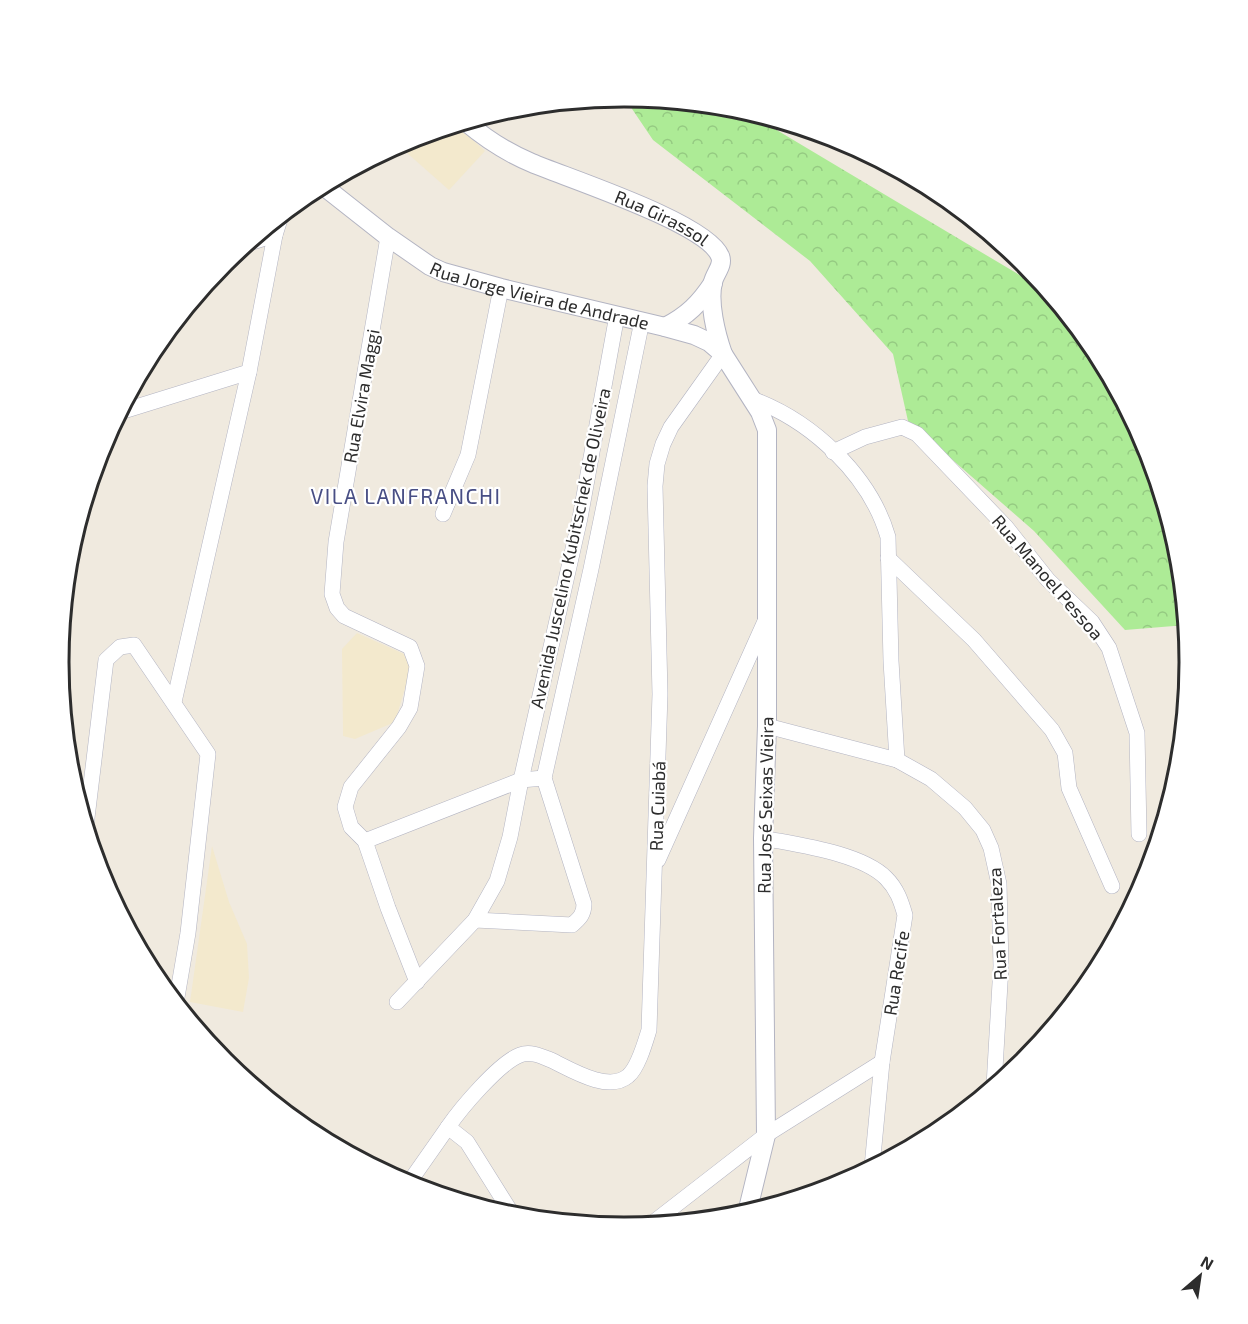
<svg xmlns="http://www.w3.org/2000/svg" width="1248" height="1324" font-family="'Exo 2',sans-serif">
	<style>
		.education { fill: #f3e9cd }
		.forest { fill: url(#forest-crowns) }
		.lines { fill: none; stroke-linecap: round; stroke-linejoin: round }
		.minor-casing { stroke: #b3b4c2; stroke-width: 16 }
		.tertiary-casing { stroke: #b3b4c2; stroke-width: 20 }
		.minor { stroke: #fff; stroke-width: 15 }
		.tertiary { stroke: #fff; stroke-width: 18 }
		.labels { text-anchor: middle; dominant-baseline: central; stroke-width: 4.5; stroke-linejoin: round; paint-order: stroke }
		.street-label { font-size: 18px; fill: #2d2d2d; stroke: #fff }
		.quarter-label { font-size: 21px; letter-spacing: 1.5px; fill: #484e84; stroke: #fff }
		.rim { fill: none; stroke: #2d2d2d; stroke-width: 3 }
	</style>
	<defs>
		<pattern id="forest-crowns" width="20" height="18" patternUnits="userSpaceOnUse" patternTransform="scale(1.5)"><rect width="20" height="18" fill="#adeb96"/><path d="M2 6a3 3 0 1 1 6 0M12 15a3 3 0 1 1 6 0" fill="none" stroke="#95ca82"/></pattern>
	</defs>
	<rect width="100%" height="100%" fill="#f0eadf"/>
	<g class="education">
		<path d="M456,125l29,26 -36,39 -51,-45 10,-6z"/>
		<path d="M357,633l47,21 7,14 -16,54 -40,17 -12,-3 -1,-87z"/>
		<path d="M212,846l17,56 18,42 2,34 -6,34 -53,-10z"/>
	</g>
	<path class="forest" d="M624,97l111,10 8,3 305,182 46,56 53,98 32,106 7,73 -61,5 -91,-99 -126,-110 -15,-67 -83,-93 -157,-121z"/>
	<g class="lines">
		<defs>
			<g id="minor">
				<path d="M388,237l-52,305 -4,52 5,14 7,8 66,31 7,19 -7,42 -11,19 -48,60 -6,20 6,20 14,14 23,67 29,74"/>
				<path d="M246,244l29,-9"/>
				<path d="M752,399c60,22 118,76 136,138l3,124 6,99"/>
				<path d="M120,412l129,-40"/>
				<path d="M833,452l32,-15 37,-10 15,7 89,93 42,53 44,42 17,26 28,85 2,101"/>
				<path d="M443,514l25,-59 33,-167"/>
				<path d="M888,558l86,82 78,90 13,23 4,35 43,98"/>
				<path d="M174,702l75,-330 26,-137 6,-19"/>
				<path d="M767,726l130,34 34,19 34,29 18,22 8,18 8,36 2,82 -7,120"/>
				<path d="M86,826l20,-166 14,-13 14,-2 74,109 -20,179 -12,70"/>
				<path d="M763,838c35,7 98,15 123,40 11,11 15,23 19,37l-23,147 -10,105"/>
				<path d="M365,841l156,-61 23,-2"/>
				<path d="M658,860l108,-241"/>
				<path d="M475,920l97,5c8,-7 12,-11 12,-21l-40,-126 47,-209 51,-248"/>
				<path d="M397,1002l78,-82 22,-39 13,-44 11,-57 59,-262 37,-203"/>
				<path d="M408,1184l40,-57"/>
				<path d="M514,1217l-47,-75 -19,-15c13,-19 51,-64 72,-72 10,-4 21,1 31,5 19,9 57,33 77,16 10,-8 17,-33 21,-46l11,-336 -5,-208 2,-22 6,-20 8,-17 52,-73"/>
				<path d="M650,1225l116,-90 116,-73"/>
			</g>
			<g id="tertiary">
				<path id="s1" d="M466,122c20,17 42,31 66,41 35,15 175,60 188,93 4,9 -5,17 -7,26 -5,20 3,52 10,72"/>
				<path id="s2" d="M322,185l66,52 42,29 13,6 58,16 164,39 29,8 15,7 14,12 37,58 7,18v296l-4,112 3,297 -19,78"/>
				<path d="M665,327c22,-11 35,-24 48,-44"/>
			</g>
		</defs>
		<use href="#minor" class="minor-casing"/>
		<use href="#tertiary" class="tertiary-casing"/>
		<use href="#minor" class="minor"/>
		<use href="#tertiary" class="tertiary"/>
	</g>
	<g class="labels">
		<g class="street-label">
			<text stroke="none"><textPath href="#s1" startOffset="219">Rua Girassol</textPath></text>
			<text stroke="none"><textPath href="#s2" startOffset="249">Rua Jorge Vieira de Andrade</textPath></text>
			<text transform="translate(361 396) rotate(-80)">Rua Elvira Maggi</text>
			<text transform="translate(570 548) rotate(-78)">Avenida Juscelino Kubitschek de Oliveira</text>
			<text transform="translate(1048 577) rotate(49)">Rua Manoel Pessoa</text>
			<text transform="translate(765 805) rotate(-89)">Rua José Seixas Vieira</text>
			<text transform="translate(657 806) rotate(-88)">Rua Cuiabá</text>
			<text transform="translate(997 924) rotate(-93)">Rua Fortaleza</text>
			<text transform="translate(896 973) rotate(-81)">Rua Recife</text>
		</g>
		<g class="quarter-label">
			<text x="406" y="495">VILA LANFRANCHI</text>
		</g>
	</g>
	<path d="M0 0H1248V1324H0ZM69 662a555 555 0 1 1 1110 0a555 555 0 1 1-1110 0Z" fill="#fff" fill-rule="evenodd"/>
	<path class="rim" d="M69 662a555 555 0 1 1 1110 0a555 555 0 1 1-1110 0Z"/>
	<g transform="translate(1200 1276) rotate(29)" stroke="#ffffff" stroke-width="4.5" paint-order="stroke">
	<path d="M0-4.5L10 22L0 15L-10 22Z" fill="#2d2d2d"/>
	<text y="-9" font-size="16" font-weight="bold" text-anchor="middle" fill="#2d2d2d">N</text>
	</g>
</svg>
